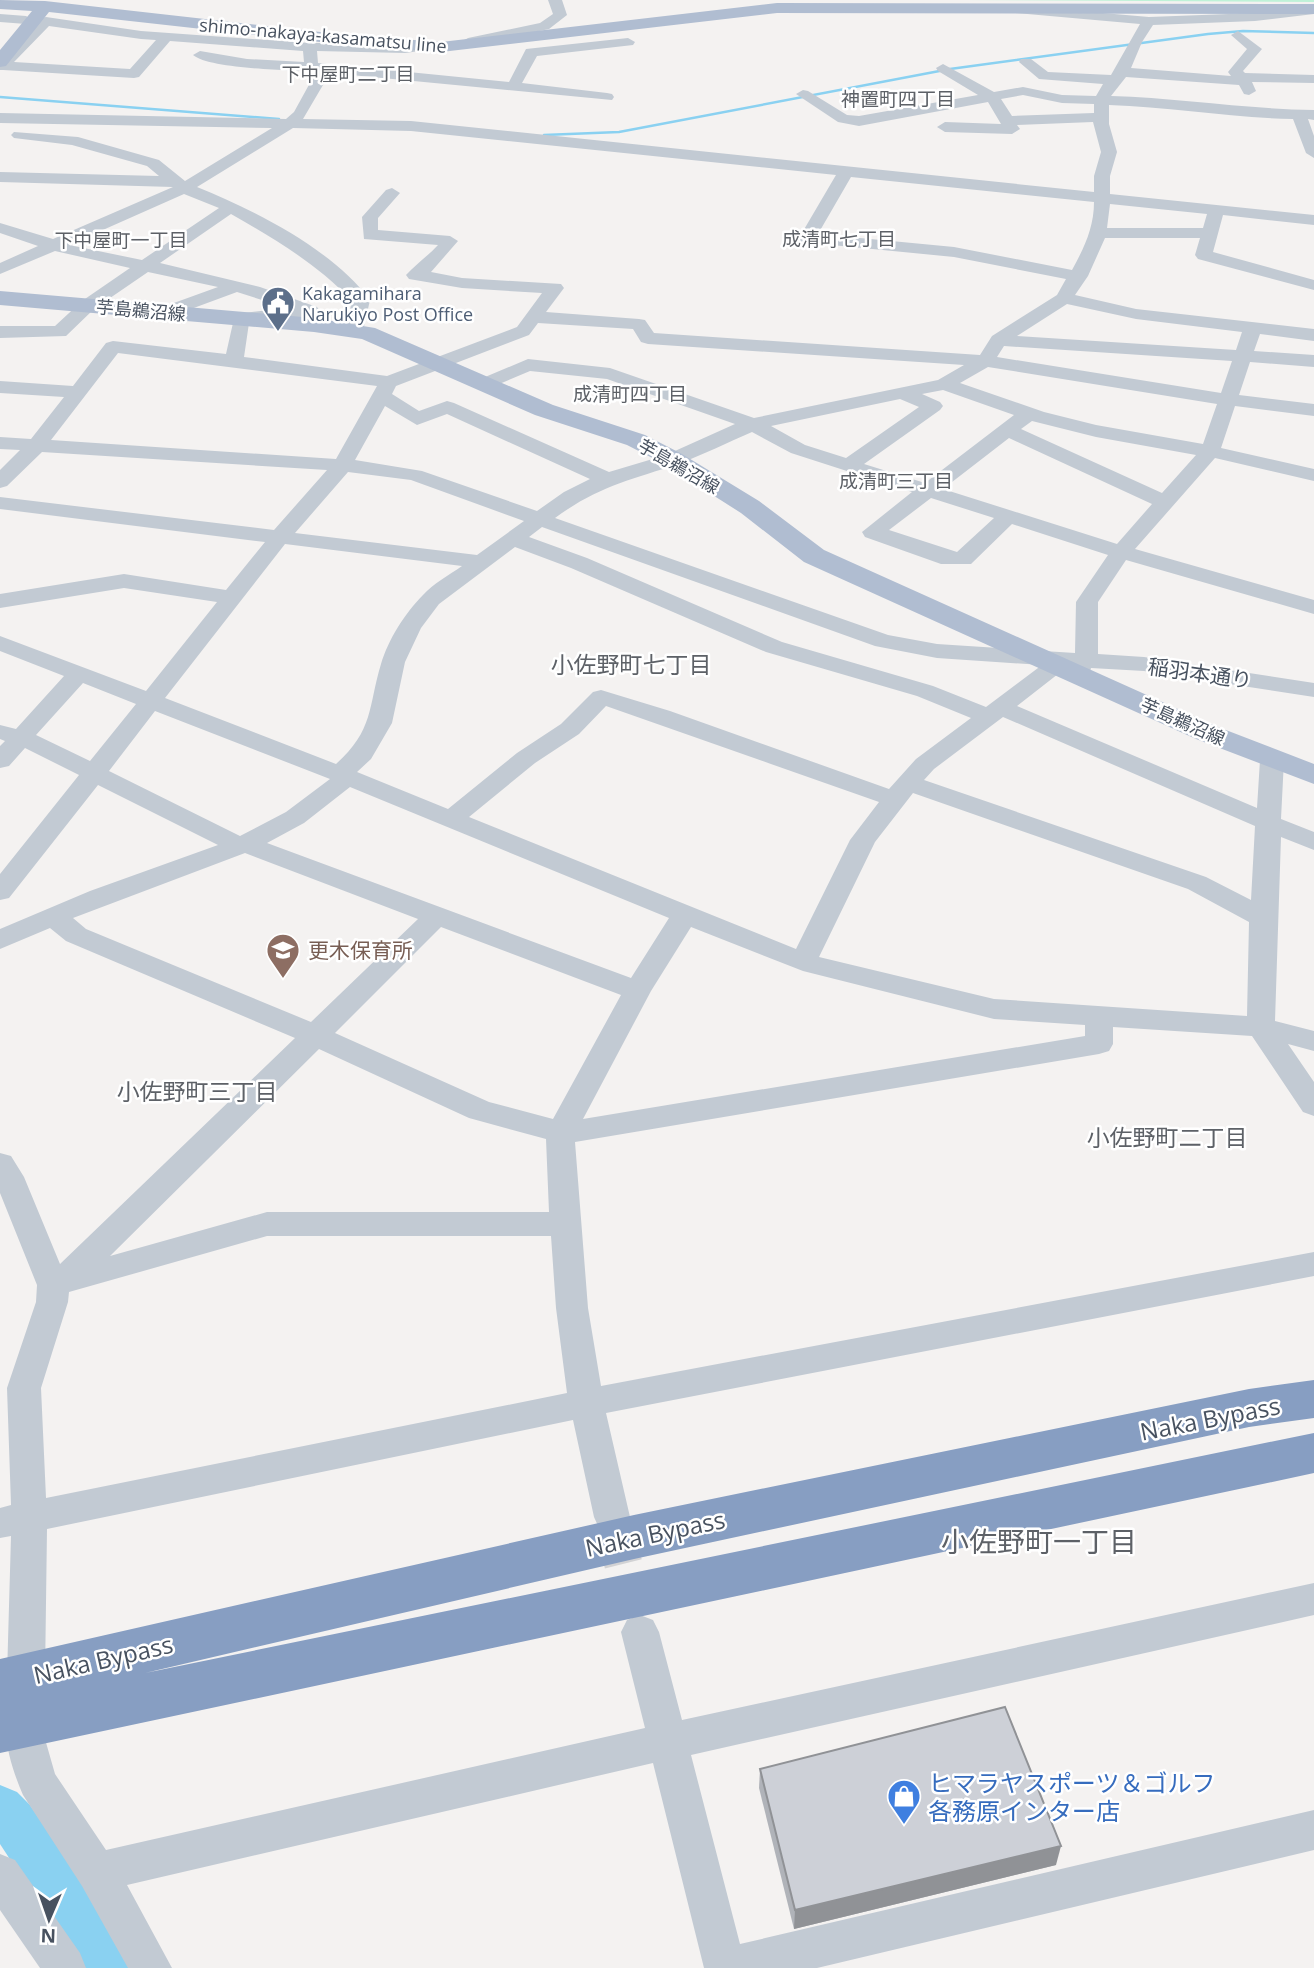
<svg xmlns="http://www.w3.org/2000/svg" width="1314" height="1968" font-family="'Open Sans','Noto Sans JP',sans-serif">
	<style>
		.green { fill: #bff2d8 }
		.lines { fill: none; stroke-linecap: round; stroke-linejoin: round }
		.stream { stroke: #8ad1f1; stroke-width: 2.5 }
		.river { fill: #8ad1f1; fill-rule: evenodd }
		.minor-tunnel { stroke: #d2d2d4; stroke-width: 38; stroke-dasharray: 38 19; stroke-linecap: butt }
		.minor { fill: #c2cad3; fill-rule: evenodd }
		.major { fill: #b0bdd1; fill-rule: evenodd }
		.highway { fill: #879ec2; fill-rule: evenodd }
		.wall { fill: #b0b3b9 }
		.shaded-wall { fill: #909296 }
		.building { fill: #cdd0d7; stroke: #909296; stroke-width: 2 }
		.labels { text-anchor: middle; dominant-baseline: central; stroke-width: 5; stroke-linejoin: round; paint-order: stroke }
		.far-street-label { font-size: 18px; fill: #485260; stroke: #fff }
		.far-service-label { font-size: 18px; fill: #4e5e75; stroke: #fff; text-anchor: start }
		.far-neighbourhood-label { font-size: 19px; fill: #5d6167; stroke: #fff }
		.street-label { font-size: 21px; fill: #485260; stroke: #fff }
		.education-label { font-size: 21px; fill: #785e54; stroke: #fff; text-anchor: start }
		.neighbourhood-label { font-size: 23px; fill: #5d6167; stroke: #fff }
		.near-street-label { font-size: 24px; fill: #485260; stroke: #fff }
		.near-shop-label { font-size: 24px; fill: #366cbe; stroke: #fff; text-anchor: start }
		.near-neighbourhood-label { font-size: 28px; fill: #5d6167; stroke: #fff }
	</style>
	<rect width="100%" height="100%" fill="#f4f2f1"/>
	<path class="green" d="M964,0h350v2z"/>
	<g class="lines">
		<g class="stream">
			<path d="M0,97l279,22"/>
			<path d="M544,135l75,-3 331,-63 258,-35 35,-3 71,2"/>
		</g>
		<path class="river" d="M0,1785l17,7 13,13 98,145 7,18h-54l-81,-124z"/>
		<path class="minor-tunnel" d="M614,1527l21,83"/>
		<g class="minor">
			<path d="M548,0h14l5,15 -18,14 -81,17 -7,-4 7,-4 72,-15 13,-9z"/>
			<path d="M1010,5l139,12 106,-4 59,-7v8l-59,7 -102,4 -11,17 -11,26 100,8 -3,-4 19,-23 -16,-14 7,-4 24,18 -19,22 2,2 69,2v8l-62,-1 4,9 -7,4 -5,-1 -5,-9 -113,-8 -15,19c68,2 135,13 203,14v10l-6,-1 6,17v22l-8,-5 -13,-34c-61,-1 -122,-12 -184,-14v19l8,28 -7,24v18l204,21v10l-91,-10 -10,37 101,28v10l-116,-31 -3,-4 5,-17h-95l-17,38 -13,19 61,14 178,20v12l-54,-7 -6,17 60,4v12l-64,-5 -11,33 75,9v12l-79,-10 -14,42 93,21v12l-99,-23 -80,91 179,51v14l-188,-54 -28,42v52l46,3 170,26v14l-170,-26 -53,-3 -3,11h-16l-5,-12 -50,39 240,102 3,-48 3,-5 9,-2 9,2 3,5 -3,59 33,13v18l-33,-13 -6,184 39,10v20l-26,-7 26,38v34l-11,-4 -51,-76 -139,-9v17l-4,7 -10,3 -524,88 13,166 13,78 713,-134v24l-708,137 24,104 -5,11 -13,4 -13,-4 -5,-11 -21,-97 -526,109 -2,147 -5,12 -14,5 -14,-5 -5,-12 4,-140 -11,2v-30l11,-3 -4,-117 29,-86 1,-17 -37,-92v-40l11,3 13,21 36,87 235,-226 -229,-97 -16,-13 -50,21v-20l90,-38 128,-46 -120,-60 -89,113 -9,2v-26l79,-99 -54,-27 -16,18 -9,2v-22l5,-5 -5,-2v-14l16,4 48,-53 -64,-25v-15l146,55 71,-89 -93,-14 -124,20v-14l124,-20 102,16 39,-48 -265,-33v-12l274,33 53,-60 -285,-18 -35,34 -7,2v-18l20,-20 -20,-1v-12l31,2 33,-42 -64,-4v-12l73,5 33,-43 7,-2 113,13 9,-40 52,-6 -50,-16 -65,24h-12l-3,-4 3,-4 58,-21 -70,-15 -54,37 -28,27 -66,2v-12h55l27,-25 48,-33 -75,-17 -55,23v-11l38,-17 -38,-13v-10l53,16 120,-52 -173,-5v-10l159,4 -12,-10 -75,-21 -58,-7 -3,-3 3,-3 64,5 81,23 26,21 87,-53 -272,-5v-10l286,6 8,-7 22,-40c-25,-2 -107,-3 -123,-17l7,-4 47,8 57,3 -1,-11 -133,-10 -31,36 -5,1 -131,-8h-3v-9l41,-43 5,-1 95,14 169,12h112l7,4 -2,3 -22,3 -88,-2 1,12 191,19 17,-33 102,-11 7,4 -2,3 -96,11 -15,27 85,10 5,1 2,3 -2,3 -282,-27 -27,46 108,2 683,71v-16l7,-24 -8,-30 -76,3 3,4 -8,5 -67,-2 -8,-5 8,-5 56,2 -13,-22 -129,24 -21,-4 -42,-28 7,-4 5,1 39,24 12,1 119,-21 -40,-24 -2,-3 7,-4 51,28 29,-5 39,8 34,1 7,-12 -64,-5 -20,-17 2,-3h10l17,13 63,3 29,-51 -135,-12v-6zM49,26l92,13 15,1 -26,29 -116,-7zM1023,95l39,8 32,1v9l-82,3 -11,-17zM293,128l118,3 425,44 -37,63 2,4 153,15 112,22 -9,16 -65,41 -12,19 -326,-22 -9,-13 -6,-1 -93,-7 18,-24 -3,-4 -99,-6 -31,-6 27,-31 -8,-5 -72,-6v-12l22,-25 -8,-5 -6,2 -24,27 2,22 74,6c-10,11 -22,19 -32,30l3,4 53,9 80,5 -25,34 -130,49 -143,-19 5,-34 62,-7 9,-5 -3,-4 -57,-20 -100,-24 71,-49c45,26 85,49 121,87l-7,30 3,4 6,1 9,-5 7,-31c-38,-51 -116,-90 -173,-113zM851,177l243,25c0,26 -10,46 -22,68l-118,-23 -136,-13zM184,194l35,14 -77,52 -73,-15zM1110,204l97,10 -4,14h-96zM1067,304l69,15 106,13 -6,18 -219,-14zM538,323l95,6 8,13 7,2 316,21 -26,15 -184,38 -144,-50 -82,-9 -50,21 -3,4 10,6 45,-19 77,8 128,45 -69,31 -57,17 -155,-69 -7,-2 -28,10 -27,-17 4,-8 133,-51zM1004,346l228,15 -11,32 -224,-36zM118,353l259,33 -41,73 -285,-19zM988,367l229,37 -14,40 -107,-19 -52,-13 -84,-29zM943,390l71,25 -89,68 -61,-19 76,-54 3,-4 -3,-4 -18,-8zM900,399l19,8 -73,51 -41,-13 -34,-19zM385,406l32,19 30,-11 143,65 -26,13 -27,19 -115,-40 -67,-11zM1032,421l64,16 100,18 -34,38 -141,-64zM752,432l39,21 121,39 -50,40 3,5 76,27h30l41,-40 96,31 -32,47 -1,51 -138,-9 -49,-9 -333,-117c42,-31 75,-38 123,-54 25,-9 50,-22 74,-32zM1009,438l143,66 -35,40 -174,-55zM348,472l63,8 113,41 -47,34 -182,-22zM931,498l63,20 -37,34 -68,-22zM542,527l333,119 62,12 105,7 -56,42 -53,-21 -151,-44 -195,-84 -58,-21zM285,544l177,22c-13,9 -29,18 -39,29 -18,18 -35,45 -42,69 -13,43 -7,66 -45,100l-171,-66zM515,547l56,21 195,84 151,44 54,22 -55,41 -27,30 -219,-78 -69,-21 -8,2 -32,32 -44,29 -69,56 -91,-37 14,-13 21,-36 13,-61 16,-34 18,-24zM83,683l53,21 -46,57 -54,-26zM606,706l273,96 -29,38 -54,109 -327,-132 66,-54 44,-29zM155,711l175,68 -44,33 -46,24 -131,-65zM1003,717l252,109 -4,74 -45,-23 -282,-97 10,-11zM350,787l319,131 -38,60 -364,-135 37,-20zM913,793l275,96 61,33 -2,94 -253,-17 -175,-42 56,-115zM245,853l173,66 -107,103 -225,-93 -13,-11zM441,927l180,68 -68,124 -64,-17 -154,-69zM691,927l112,44 191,48 91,6v11l-502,83 68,-128zM319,1049l150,69 77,21 3,73h-282l-157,44zM267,1236h284l5,72 11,85 -521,105 -5,-110 27,-86 1,-10z"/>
			<path d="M0,14l26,2 7,4 -7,4 -26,-2z"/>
			<path d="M1314,1583v32l-623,140 49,189 574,-134v40l-497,118h-113l-51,-205 -526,122 45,83h-44l-46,-82 -59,-91c-10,-23 -23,-61 -14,-84l14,-5 14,5 18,63 51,76 539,-122 -24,-96 6,-12 13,-5 13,5 6,12 23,88z"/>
			<path d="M0,1854l15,6 65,93 6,15h-46l-40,-58z"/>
		</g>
		<g class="major">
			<path d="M0,0l45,1 302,34 94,7 336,-39 537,1v10l-537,-1 -336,39 -94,-7 -298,-33 -43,54 -6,1v-17l32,-39 -32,-2z"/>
			<path d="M0,291l314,27 61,10 178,77 92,30 37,19 77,47 65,49 394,177 96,37v20l-118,-45 -392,-177 -63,-49 -77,-49 -37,-19 -92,-30 -173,-76 -48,-7 -314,-27z"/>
		</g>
		<path class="highway" d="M1314,1380v38l-65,9 -615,132 -489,114 1169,-240v40l-1314,280v-94l634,-144 615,-126z"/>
	</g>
	<path class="wall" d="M760,1769l296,96 -262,64 -35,-141z"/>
	<path class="shaded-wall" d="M1061,1846l-5,19 -262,64 1,-19z"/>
	<path class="building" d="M1005,1707l56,139 -266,64 -35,-141z"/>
	<defs>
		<symbol id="civic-pin" viewBox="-11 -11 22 30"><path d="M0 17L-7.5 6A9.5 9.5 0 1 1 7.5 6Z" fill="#5c6f8a" stroke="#fff"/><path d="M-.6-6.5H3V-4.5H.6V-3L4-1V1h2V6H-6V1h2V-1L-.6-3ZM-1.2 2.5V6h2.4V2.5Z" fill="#fff"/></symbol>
		<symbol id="school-pin" viewBox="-11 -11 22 30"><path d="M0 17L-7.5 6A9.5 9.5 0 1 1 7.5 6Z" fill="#8d6e63" stroke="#fff"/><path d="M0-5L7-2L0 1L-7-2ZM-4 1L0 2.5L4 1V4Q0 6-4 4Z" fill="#fff"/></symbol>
		<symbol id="shop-pin" viewBox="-11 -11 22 30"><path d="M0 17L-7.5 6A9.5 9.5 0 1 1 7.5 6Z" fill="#3f7fe0" stroke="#fff"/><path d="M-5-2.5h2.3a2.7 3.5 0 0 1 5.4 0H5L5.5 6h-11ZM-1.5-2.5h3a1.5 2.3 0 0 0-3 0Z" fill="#fff"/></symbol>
	</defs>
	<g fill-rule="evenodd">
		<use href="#civic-pin" x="259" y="284" width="38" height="52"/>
		<use href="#school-pin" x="264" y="931" width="38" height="52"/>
		<use href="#shop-pin" x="885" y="1777" width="38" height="52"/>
	</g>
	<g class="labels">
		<g class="far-street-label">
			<text transform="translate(323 35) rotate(5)">shimo-nakaya-kasamatsu line</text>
			<text transform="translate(141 310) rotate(5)">芋島鵜沼線</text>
			<text transform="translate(679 466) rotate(30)">芋島鵜沼線</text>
			<text transform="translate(1183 721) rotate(24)">芋島鵜沼線</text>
		</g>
		<g class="far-service-label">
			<text x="302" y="293">Kakagamihara<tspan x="302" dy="21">Narukiyo Post Office</tspan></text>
		</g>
		<g class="far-neighbourhood-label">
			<text x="348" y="74">下中屋町二丁目</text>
			<text x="898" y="99">神置町四丁目</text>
			<text x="839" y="239">成清町七丁目</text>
			<text x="121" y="240">下中屋町一丁目</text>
			<text x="630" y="394">成清町四丁目</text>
			<text x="896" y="481">成清町三丁目</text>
		</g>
		<g class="street-label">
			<text transform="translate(1200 673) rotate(8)">稲羽本通り</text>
		</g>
		<g class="education-label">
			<text x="308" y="950">更木保育所</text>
		</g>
		<g class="neighbourhood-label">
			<text x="631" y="664">小佐野町七丁目</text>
			<text x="197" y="1091">小佐野町三丁目</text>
			<text x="1167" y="1137">小佐野町二丁目</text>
		</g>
		<g class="near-street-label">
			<text transform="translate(1210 1418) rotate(-11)">Naka Bypass</text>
			<text transform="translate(655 1533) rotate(-12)">Naka Bypass</text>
			<text transform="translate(103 1659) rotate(-13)">Naka Bypass</text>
		</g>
		<g class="near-shop-label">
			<text x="928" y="1782">ヒマラヤスポーツ＆ゴルフ<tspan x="928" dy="28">各務原インター店</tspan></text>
		</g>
		<g class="near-neighbourhood-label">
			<text x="1039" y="1541">小佐野町一丁目</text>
		</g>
	</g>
	<g transform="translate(49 1919) rotate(182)" stroke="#ffffff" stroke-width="5" paint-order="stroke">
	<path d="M0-5L12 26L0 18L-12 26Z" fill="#485260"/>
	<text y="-10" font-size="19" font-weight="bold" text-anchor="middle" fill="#485260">N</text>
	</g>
</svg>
